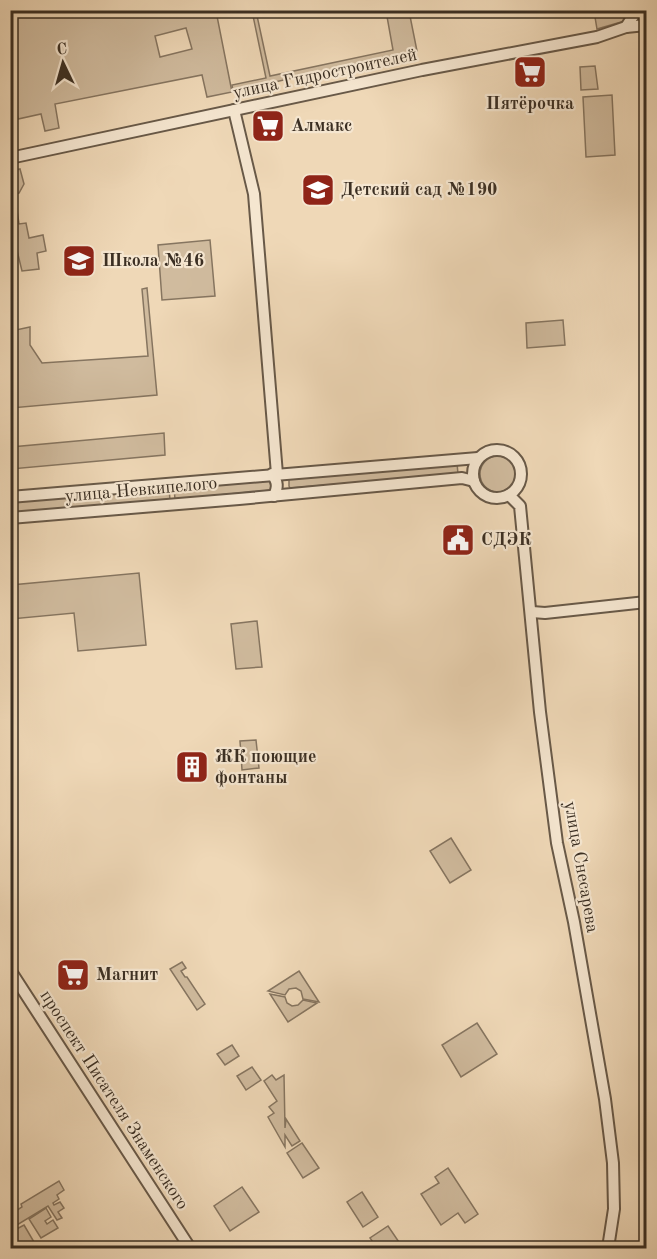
<svg xmlns="http://www.w3.org/2000/svg" width="657" height="1259" font-family="'Old Standard TT',serif">
	<style>
		.green { fill: #d0bb9e; stroke: #867560; stroke-width: 1.5; fill-rule: evenodd }
		.lines { fill: none; stroke-linecap: round; stroke-linejoin: round }
		.minor-casing { stroke: #685948; stroke-width: 14 }
		.minor { stroke: #f5e6d0; stroke-width: 10 }
		.labels { text-anchor: middle; dominant-baseline: central; stroke-width: 4.5; stroke-linejoin: round; paint-order: stroke }
		.street-label { font-size: 18px; fill: #3b2f23; stroke: #f5e6d0 }
		.poi-label { font-size: 18px; font-weight: bold; fill: #3b2f23; stroke: #f5e6d0; text-anchor: start }
	</style>
	<rect width="100%" height="100%" fill="#efd8b7"/>
	<filter id="stains"><feTurbulence type="fractalNoise" baseFrequency=".00333" numOctaves="4"/><feColorMatrix values="0 0 0 0 .2 0 0 0 0 .09 0 0 0 0 .02 0 0 0 .5 -.17"/></filter>
	<radialGradient id="worn" r=".72"><stop offset=".6" stop-color="#630" stop-opacity="0"/><stop offset="1" stop-color="#630" stop-opacity=".3"/></radialGradient>
	<g class="green">
		<path d="M597,10l36,1 -5,9 -31,9 -3,-18z"/>
		<path d="M10,11h206l16,81 -25,5 -5,-22 -147,29 4,24 -14,3 -4,-17 -23,5 -7,-32zM186,28l6,21 -32,8 -5,-21z"/>
		<path d="M252,11h4l14,65 123,-26 -7,-39h23l8,40 -184,40 -1,-6 34,-7z"/>
		<path d="M595,66l3,23 -17,1 -1,-23z"/>
		<path d="M612,95l3,60 -29,2 -3,-60z"/>
		<path d="M20,169l4,15 -5,9 -8,2v-24z"/>
		<path d="M17,210l2,14 7,-1 3,15 14,-3 3,16 -9,2 2,16 -17,2 -9,-37h-2v-23z"/>
		<path d="M210,240l5,56 -53,4 -4,-55z"/>
		<path d="M147,288l10,107 -146,13v-77l19,-4v18l12,18 106,-7 -6,-67z"/>
		<path d="M563,320l2,25 -38,3 -1,-25z"/>
		<path d="M164,433l1,22 -154,14v-22z"/>
		<circle cx="498" cy="474" r="18"/>
		<path d="M457,463l1,11 -168,14 -1,-2v-8z"/>
		<path d="M272,479l1,11 -98,9 -1,-11z"/>
		<path d="M169,488l1,12 -159,14v-12z"/>
		<path d="M139,573l7,72 -68,6 -4,-38 -63,6v-34z"/>
		<path d="M257,621l5,46 -26,2 -5,-45z"/>
		<path d="M256,740l3,28 -17,2 -2,-29z"/>
		<path d="M451,838l20,32 -21,13 -20,-32z"/>
		<path d="M182,962l4,6 -5,3 4,6h2l18,27 -8,6 -27,-41z"/>
		<path d="M299,971l20,31 -16,-3 -2,-8 -5,-3 -7,1 -4,6 -17,-4z"/>
		<path d="M270,994l15,3 2,6 5,3 6,-1 5,-5 14,3 -29,19z"/>
		<path d="M477,1023l20,31 -36,23 -19,-32z"/>
		<path d="M232,1045l7,11 -14,9 -8,-11z"/>
		<path d="M252,1067l9,13 -15,10 -9,-14z"/>
		<path d="M272,1075l4,5 8,-5 1,53 1,-9 14,22 -8,5 -7,-11v12l-17,-30 6,-4 -5,-6 8,-6 -13,-20z"/>
		<path d="M302,1143l17,25 -16,10 -16,-25z"/>
		<path d="M448,1168l30,46 -13,9 -7,-10 -17,12 -20,-31 18,-11 -4,-6z"/>
		<path d="M59,1181l5,9 -7,5 2,4 -6,4 1,2 6,-3 4,6 -6,4 4,6 -5,2 -9,-14 -31,19 -6,-11 11,-7 -1,-3z"/>
		<path d="M242,1187l17,25 -29,19 -16,-25z"/>
		<path d="M362,1192l16,25 -15,10 -16,-25z"/>
		<path d="M46,1208l5,9 -6,4 2,3 6,-4 5,8 -17,10 -12,-19z"/>
		<path d="M24,1225l10,17 -10,6 -4,-3 -6,3 -1,-17z"/>
		<path d="M388,1226l15,22h-26l-7,-10z"/>
	</g>
	<g class="lines">
		<defs>
			<g id="minor">
				<path d="M626,27l11,-17"/>
				<path d="M234,110l20,84 23,280"/>
				<path d="M10,158l412,-88 175,-33 29,-10 20,-2"/>
				<circle cx="497" cy="474" r="24"/>
				<path d="M272,474c6,8 6,13 2,22"/>
				<path d="M509,495l11,11 20,206 17,131 17,79 31,177 8,64 1,46 -6,39"/>
				<path d="M10,497l468,-39"/>
				<path d="M10,518l229,-19 223,-21 12,3"/>
				<path d="M532,612l13,1 101,-11"/>
				<path d="M10,970l180,278"/>
			</g>
		</defs>
		<use href="#minor" class="minor-casing"/>
		<use href="#minor" class="minor"/>
	</g>
	<defs>
		<symbol id="supermarket-square" viewBox="-11 -11 22 22"><rect x="-9" y="-9" width="18" height="18" rx="4" fill="#8f2418" stroke="#f5e6d0"/><path d="M-6-5.5h2.5l.6 2H6L4.5 2H-2.5L-4.4-4H-6ZM-1.5 3.2a1.3 1.3 0 1 0 .1 0ZM3 3.2a1.3 1.3 0 1 0 .1 0Z" fill="#fff"/></symbol>
		<symbol id="school-square" viewBox="-11 -11 22 22"><rect x="-9" y="-9" width="18" height="18" rx="4" fill="#8f2418" stroke="#f5e6d0"/><path d="M0-5L7-2L0 1L-7-2ZM-4 1L0 2.5L4 1V4Q0 6-4 4Z" fill="#fff"/></symbol>
		<symbol id="civic-square" viewBox="-11 -11 22 22"><rect x="-9" y="-9" width="18" height="18" rx="4" fill="#8f2418" stroke="#f5e6d0"/><path d="M-.6-6.5H3V-4.5H.6V-3L4-1V1h2V6H-6V1h2V-1L-.6-3ZM-1.2 2.5V6h2.4V2.5Z" fill="#fff"/></symbol>
		<symbol id="building-square" viewBox="-11 -11 22 22"><rect x="-9" y="-9" width="18" height="18" rx="4" fill="#8f2418" stroke="#f5e6d0"/><path d="M-4-6H4V6H1V3H-1V6H-4ZM-2.5-4.3h1.7v1.8h-1.7ZM.8-4.3h1.7v1.8H.8ZM-2.5-1h1.7V.8h-1.7ZM.8-1h1.7V.8H.8Z" fill="#fff"/></symbol>
	</defs>
	<g fill-rule="evenodd">
		<use href="#supermarket-square" x="511" y="53" width="38" height="38"/>
		<use href="#supermarket-square" x="249" y="107" width="38" height="38"/>
		<use href="#school-square" x="299" y="171" width="38" height="38"/>
		<use href="#school-square" x="60" y="242" width="38" height="38"/>
		<use href="#civic-square" x="439" y="521" width="38" height="38"/>
		<use href="#building-square" x="173" y="748" width="38" height="38"/>
		<use href="#supermarket-square" x="54" y="956" width="38" height="38"/>
	</g>
	<g class="labels">
		<g class="street-label">
			<text transform="translate(325 74) rotate(-12)">улица Гидростроителей</text>
			<text transform="translate(141 490) rotate(-5)">улица Невкипелого</text>
			<text transform="translate(581 867) rotate(80)">улица Снесарева</text>
			<text transform="translate(114 1100) rotate(57)">проспект Писателя Знаменского</text>
		</g>
		<g class="poi-label">
			<text x="530" y="104" text-anchor="middle">Пятёрочка</text>
			<text x="291" y="126">Алмакс</text>
			<text x="341" y="190">Детский сад №190</text>
			<text x="102" y="261">Школа №46</text>
			<text x="481" y="540">СДЭК</text>
			<text x="215" y="757">ЖК поющие<tspan x="215" dy="21">фонтаны</tspan></text>
			<text x="96" y="975">Магнит</text>
		</g>
	</g>
	<rect width="657" height="1259" fill="none" stroke="#efd8b7" stroke-width="36"/>
	<rect x="12" y="12" width="633" height="1235" fill="none" stroke="#3b2f23" stroke-width="3"/>
	<rect x="18" y="18" width="621" height="1223" fill="none" stroke="#3b2f23" stroke-width="1.5"/>
	<g transform="translate(63 63) rotate(355)" stroke="#f5e6d0" stroke-width="4.5" paint-order="stroke">
	<path d="M0-4.5L10 22L0 15L-10 22Z" fill="#3b2f23"/>
	<text y="-9" font-size="16" font-weight="bold" text-anchor="middle" fill="#3b2f23">С</text>
	</g>
	<rect width="100%" height="100%" filter="url(#stains)"/>
	<rect width="100%" height="100%" fill="url(#worn)"/>
</svg>
